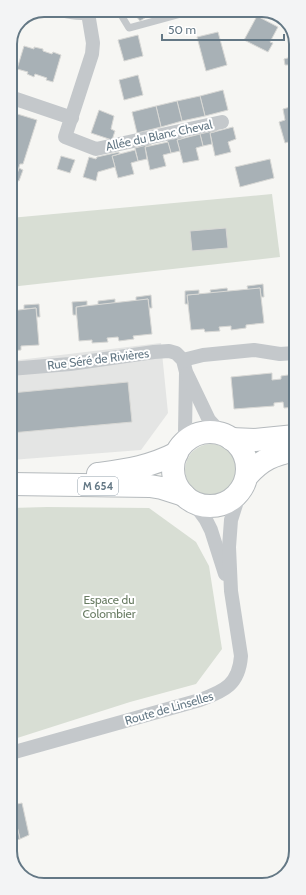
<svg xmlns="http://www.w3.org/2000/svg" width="306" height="895" font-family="Cabin,sans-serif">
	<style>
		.built { fill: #e4e5e4 }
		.green { fill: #d8ded4 }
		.building { fill: #a8b1b6; stroke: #d8d8d5 }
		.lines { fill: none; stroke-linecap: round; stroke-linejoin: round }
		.primary-casing { stroke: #b5babd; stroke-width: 24 }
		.service { stroke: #c4c8cb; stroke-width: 7 }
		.minor { stroke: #c4c8cb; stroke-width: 14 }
		.primary { stroke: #fff; stroke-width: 22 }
		.labels { text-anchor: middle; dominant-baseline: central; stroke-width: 4; stroke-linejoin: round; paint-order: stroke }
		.shield { fill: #fff; stroke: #92a0aa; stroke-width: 1 }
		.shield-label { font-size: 11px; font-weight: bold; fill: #647885 }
		.street-label { font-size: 12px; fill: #647885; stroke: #fff }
		.park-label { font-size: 12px; fill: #697c63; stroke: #fff }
		.rim { fill: none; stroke: #647885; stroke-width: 2 }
	</style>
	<rect width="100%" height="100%" fill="#f6f6f3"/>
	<path class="built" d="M161,343l7,70 -27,37 -130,10 -1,-99z"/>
	<g class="green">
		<path d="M272,194l8,63 -270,30v-69z"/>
		<circle cx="211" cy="470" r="26"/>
		<path d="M47,507l102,1 47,34 13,24 13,83 -26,35 -66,18 -119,38v-232z"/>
	</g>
	<g class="building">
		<path d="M131,10h26l-17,11z"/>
		<path d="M257,16l21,11 -8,15 3,1 -5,9 -24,-12z"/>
		<path d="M218,32l9,33 -21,6 -9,-34z"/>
		<path d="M138,35l5,21 -19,5 -6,-21z"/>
		<path d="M24,46l10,3v-2l9,2v2l9,3 1,-2 8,3 -8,27 -7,-2 1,-2 -12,-4 -1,3 -7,-3 1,-2 -11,-3z"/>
		<path d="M295,56v9h-10l-1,-6z"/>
		<path d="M138,75l5,20 -19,5 -5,-20z"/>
		<path d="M223,90l5,20 -23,6 -5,-20z"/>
		<path d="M200,96l5,20 -23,5 -5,-20z"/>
		<path d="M177,101l5,20 -21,6 -5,-21z"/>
		<path d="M156,106l5,21 -24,6 -5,-21z"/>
		<path d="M294,106l1,34 -10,3 -6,-21 6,-2 -2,-11z"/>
		<path d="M99,110l15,6 -3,13 4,2 -3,9 -21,-7z"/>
		<path d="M14,113l23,7 -14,44h-3l-6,19 -4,-1v-62l2,1z"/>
		<path d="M233,127l3,12 -8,3 3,10 -16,4 -5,-23z"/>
		<path d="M217,130v1l-7,2 2,11 -9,2 -3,-12z"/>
		<path d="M200,134l3,12 -7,2 3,12 -16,3 -6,-23z"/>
		<path d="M184,137v1l-7,2 3,11 -9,2 -4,-13z"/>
		<path d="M168,142l3,11 -8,2 3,11 -16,4 -5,-23z"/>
		<path d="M151,144v1l-6,2 2,12 -9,2 -3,-13z"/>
		<path d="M135,150l3,11 -7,2 3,11 -16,4 -6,-22z"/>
		<path d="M119,152v2l-7,2 3,11 -17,5 -2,9 -13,-4 6,-20 7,2 1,-2z"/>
		<path d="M61,156l14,4 -5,13 -13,-4z"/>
		<path d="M270,159l4,19 -34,9 -5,-20z"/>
		<path d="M19,168l4,2 -4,11 -4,-1z"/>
		<rect x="290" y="185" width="5" height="10"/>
		<path d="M226,228l2,20 -36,3 -2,-20z"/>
		<path d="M263,284l1,13h-3l-1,-9 -12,2 -1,-4z"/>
		<path d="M227,288l1,4 -17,2 -1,-4z"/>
		<path d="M260,288l4,35 -18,2v3l-15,2v-4l-12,1 1,4 -15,1 -1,-3 -13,1 -4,-35z"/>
		<path d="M199,290v4l-12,1 1,9h-3v-13z"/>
		<path d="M151,295l1,13h-3l-1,-9 -12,2v-4z"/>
		<path d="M115,299v4l-17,2v-4z"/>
		<path d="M148,299l4,35 -19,2 1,3 -15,2 -1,-4 -11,1 1,4 -16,1v-3l-13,1 -3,-34z"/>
		<path d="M87,301v4l-11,2v8h-3l-1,-13z"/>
		<path d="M39,304l1,13h-3l-1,-9 -12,1v-4z"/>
		<path d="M36,308l3,37 -18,1v4l-11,1v-40z"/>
		<path d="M272,373v7l9,-1v-3l14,-2v33l-11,1 -1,-6 -9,1v3l-40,3 -3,-32z"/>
		<path d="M128,382l4,40 -121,11v-40z"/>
		<path d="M22,803l7,32 -9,4 -8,-34z"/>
		<path d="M12,805l8,34 -9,3v-36z"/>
	</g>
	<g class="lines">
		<defs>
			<g id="primary">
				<circle cx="210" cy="469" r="37"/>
				<path d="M231,439l24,1 40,-4"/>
				<path d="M98,474c29,-4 52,-7 79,-21"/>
				<path d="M247,476c15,-17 26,-21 48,-26"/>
				<path d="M11,484l139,2 12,2 22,7"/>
			</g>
		</defs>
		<use href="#primary" class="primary-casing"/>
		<path class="service" d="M118,10l11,18 55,-15 1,-3"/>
		<g class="minor">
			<path d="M60,10c12,3 25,5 37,0"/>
			<path d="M88,13l5,30 -1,11 -27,83 31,12 126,-27"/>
			<path d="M10,97l62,21"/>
			<path d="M183,360l20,-5 51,-5 26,4 15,-1"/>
			<path d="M10,369l60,-5 84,-12 15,-1 7,2 7,7 3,12 -1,60 -3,14"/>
			<path d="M187,374l22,46 13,14"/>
			<path d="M193,502l13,18 5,10 14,44"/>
			<path d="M11,753l189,-53c25,-9 39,-16 41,-44l-10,-65 -2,-44 2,-27 9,-28"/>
		</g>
		<use href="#primary" class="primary"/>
	</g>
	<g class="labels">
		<rect class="shield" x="78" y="477" width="40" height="18" rx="3"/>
		<g class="shield-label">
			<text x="98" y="486">M 654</text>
		</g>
		<g class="street-label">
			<text transform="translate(159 135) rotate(-12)">Allée du Blanc Cheval</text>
			<text transform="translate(98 359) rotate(-7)">Rue Séré de Rivières</text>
			<text transform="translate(169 708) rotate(-16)">Route de Linselles</text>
		</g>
		<g class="park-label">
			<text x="109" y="599">Espace du<tspan x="109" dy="14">Colombier</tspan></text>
		</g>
	</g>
	<path d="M0 0H306V895H0ZM44 17H262A27 27 0 0 1 289 44V851A27 27 0 0 1 262 878H44A27 27 0 0 1 17 851V44A27 27 0 0 1 44 17Z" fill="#f3f4f5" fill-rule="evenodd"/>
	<path class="rim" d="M44 17H262A27 27 0 0 1 289 44V851A27 27 0 0 1 262 878H44A27 27 0 0 1 17 851V44A27 27 0 0 1 44 17Z"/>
	<path d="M162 34v6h122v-6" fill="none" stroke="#647885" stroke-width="2"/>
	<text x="168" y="34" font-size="12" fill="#647885" stroke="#ffffff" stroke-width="3" paint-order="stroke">50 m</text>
</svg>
